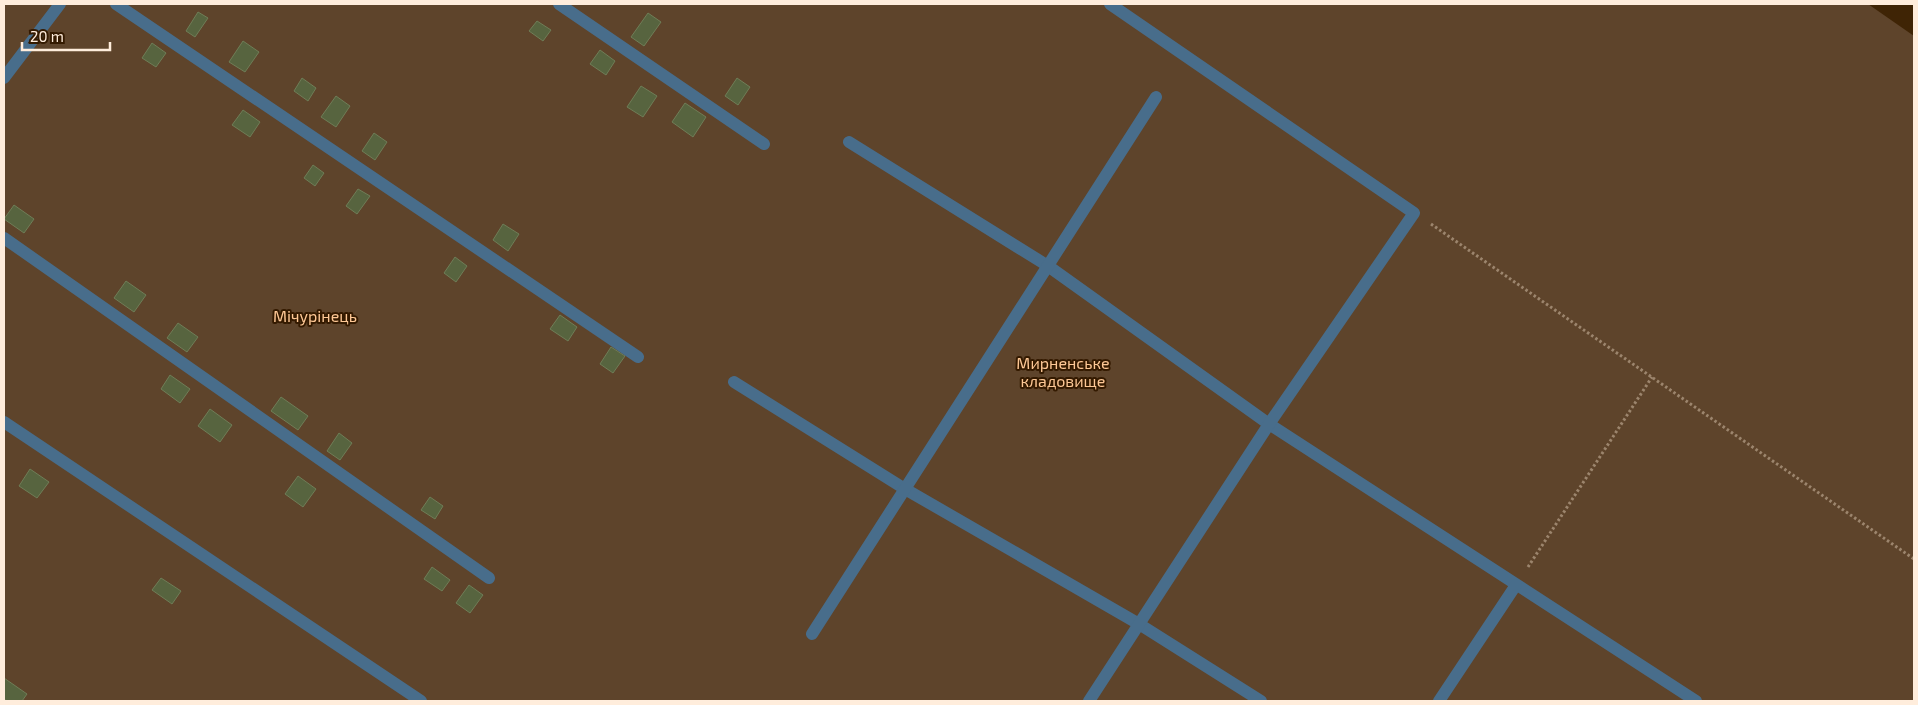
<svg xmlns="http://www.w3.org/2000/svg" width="1918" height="705" font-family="'Exo 2',sans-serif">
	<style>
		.green { fill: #5e442b }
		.building { fill: #57643f; stroke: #6f7d57 }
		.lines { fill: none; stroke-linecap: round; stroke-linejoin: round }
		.path { stroke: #9c856d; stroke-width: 3; stroke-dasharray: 2.5 2.5; stroke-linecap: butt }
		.minor { stroke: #486d8b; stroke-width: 12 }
		.labels { text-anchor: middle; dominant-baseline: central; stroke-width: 4; stroke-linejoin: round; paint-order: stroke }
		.park-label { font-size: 16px; fill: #fec895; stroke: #341a00 }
	</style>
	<rect width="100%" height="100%" fill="#3f2405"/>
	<path class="green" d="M4,4h1864l46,32v665h-1910z"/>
	<g class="building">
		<path d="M198,12l10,6 -13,19 -9,-6z"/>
		<path d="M648,13l13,9 -17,24 -13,-9z"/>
		<path d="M537,21l14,9 -8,11 -14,-10z"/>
		<path d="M243,41l16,11 -14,20 -16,-10z"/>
		<path d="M152,43l14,10 -10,14 -14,-9z"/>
		<path d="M600,50l15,11 -9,14 -16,-11z"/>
		<path d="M302,78l14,10 -8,13 -14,-10z"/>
		<path d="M737,78l13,9 -12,18 -13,-9z"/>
		<path d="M641,86l16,10 -14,21 -16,-10z"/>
		<path d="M336,96l14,10 -14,21 -15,-10z"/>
		<path d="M685,103l21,14 -13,20 -21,-15z"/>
		<path d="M243,110l17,12 -10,15 -18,-12z"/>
		<path d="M374,133l13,9 -12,18 -13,-9z"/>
		<path d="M313,165l11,8 -9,13 -11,-8z"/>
		<path d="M358,189l12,7 -13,18 -11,-8z"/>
		<path d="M14,205l20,14 -10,14 -20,-14z"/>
		<path d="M503,224l16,10 -11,17 -15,-11z"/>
		<path d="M455,257l12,9 -11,16 -12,-9z"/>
		<path d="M126,281l20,14 -12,17 -20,-14z"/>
		<path d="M560,315l17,12 -9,14 -18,-12z"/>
		<path d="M178,323l20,14 -11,15 -20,-14z"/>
		<path d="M611,347l14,9 -12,17 -13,-9z"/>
		<path d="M170,375l20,14 -10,14 -19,-14z"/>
		<path d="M281,397l27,19 -10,14 -27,-19z"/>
		<path d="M210,409l22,16 -12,17 -22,-16z"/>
		<path d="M339,433l13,10 -12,17 -13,-9z"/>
		<path d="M30,469l19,13 -12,16 -18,-12z"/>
		<path d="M298,476l18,13 -13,18 -18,-13z"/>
		<path d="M430,497l13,9 -8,13 -14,-9z"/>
		<path d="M432,567l18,13 -8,11 -18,-12z"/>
		<path d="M161,578l20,13 -9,13 -20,-14z"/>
		<path d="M469,585l14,10 -13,18 -14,-10z"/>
		<path d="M4,678l23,16 -5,7h-15l-3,-2z"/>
	</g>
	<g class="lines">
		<g class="path">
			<path d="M1431,224l483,335"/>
			<path d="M1528,567l124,-190"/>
		</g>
		<g class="minor">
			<path d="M116,4l522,353"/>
			<path d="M559,4l205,140"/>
			<path d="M4,78l56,-74"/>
			<path d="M849,142l199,124 221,158 427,277"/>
			<path d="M4,238l485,340"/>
			<path d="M734,382l171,107 234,135 122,77"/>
			<path d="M4,422l417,279"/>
			<path d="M812,634l344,-537"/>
			<path d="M1089,701l180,-277 145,-211 -304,-209"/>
			<path d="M1439,701l77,-116"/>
		</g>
	</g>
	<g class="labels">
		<g class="park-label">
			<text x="315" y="315">Мічурінець</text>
			<text x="1063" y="362">Мирненське<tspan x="1063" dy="18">кладовище</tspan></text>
		</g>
	</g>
	<rect width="1918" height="705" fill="none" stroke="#ffeddc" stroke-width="10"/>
	<path d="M22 42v8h88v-8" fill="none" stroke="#ffeddc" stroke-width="2.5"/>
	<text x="30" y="42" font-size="15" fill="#ffeddc" stroke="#341a00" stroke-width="4" paint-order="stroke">20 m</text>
</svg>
